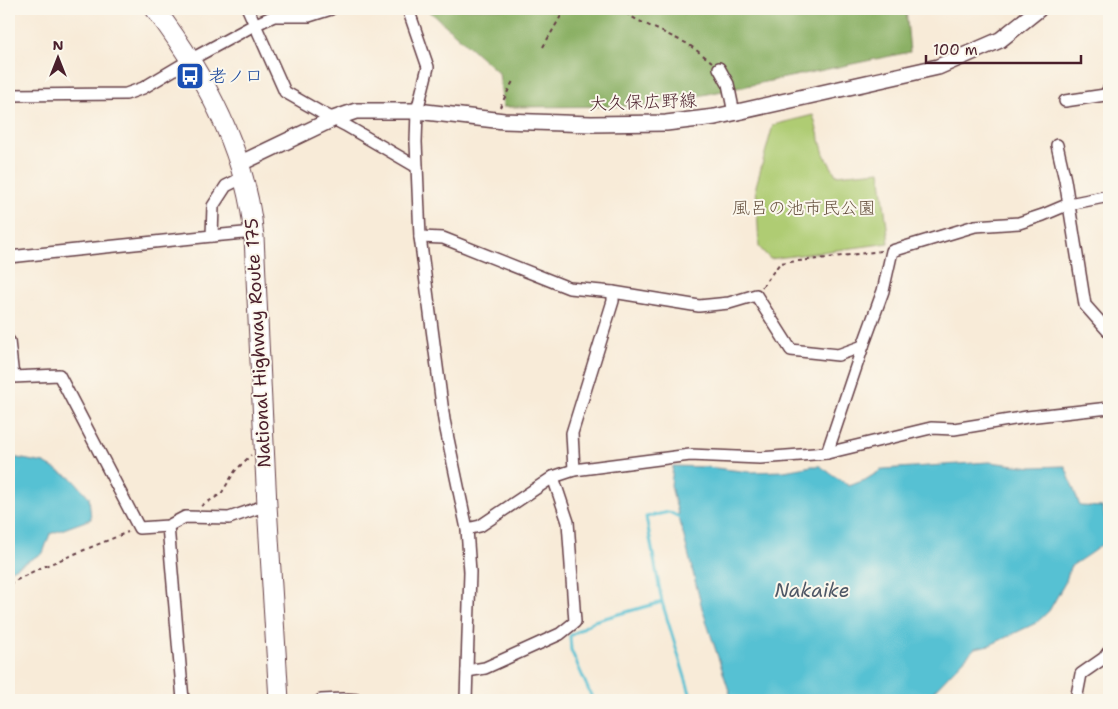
<svg xmlns="http://www.w3.org/2000/svg" width="1118" height="709" font-family="'Shantell Sans','Klee One',sans-serif">
	<style>
		.green { fill: #afcc73; stroke: #7c764f }
		.forest { fill: #8bb065; stroke: #6a6848 }
		.water { fill: #57c1d3; stroke: #50707f }
		.lines { fill: none; stroke-linecap: round; stroke-linejoin: round }
		.stream { stroke: #57c1d3; stroke-width: 3 }
		.minor-casing { stroke: #643e45; stroke-width: 14 }
		.tertiary-casing { stroke: #643e45; stroke-width: 18 }
		.trunk-casing { stroke: #643e45; stroke-width: 21 }
		.path { stroke: #643e45; stroke-width: 2; stroke-dasharray: 4 4; stroke-linecap: butt }
		.minor { stroke: #fff; stroke-width: 11 }
		.tertiary { stroke: #fff; stroke-width: 15 }
		.trunk { stroke: #fff; stroke-width: 19 }
		.labels { text-anchor: middle; dominant-baseline: central; stroke-width: 4; stroke-linejoin: round; paint-order: stroke }
		.transit-label { font-size: 18px; fill: #164399; stroke: #fbf7ec; text-anchor: start }
		.street-label { font-size: 18px; fill: #4a1f2b; stroke: #fbf7ec }
		.park-label { font-size: 18px; fill: #685341; stroke: #fbf7ec }
		.water-label { font-size: 19px; font-style: italic; fill: #4f5866; stroke: #fbf7ec }
	</style>
	<rect width="100%" height="100%" fill="#fbf7ec"/>
	<filter id="ink" filterUnits="userSpaceOnUse"><feTurbulence type="fractalNoise" baseFrequency=".02" numOctaves="2"/><feDisplacementMap in="SourceGraphic" scale="10" xChannelSelector="R" yChannelSelector="G"/><feConvolveMatrix kernelMatrix="1 2 1 2 8 2 1 2 1" color-interpolation-filters="sRGB"/></filter>
	<filter id="wash" filterUnits="userSpaceOnUse"><feTurbulence type="fractalNoise" baseFrequency=".0096" numOctaves="4" result="noise"/><feDisplacementMap in="SourceGraphic" scale="20" xChannelSelector="R" yChannelSelector="G"/><feGaussianBlur stdDeviation="1.12" result="paint"/><feColorMatrix in="noise" values="0 0 0 0 0 0 0 0 0 0 0 0 0 0 0 0 0 1.4 0 .05"/><feComposite in="paint" operator="in"/></filter>
	<g filter="url(#wash)">
		<rect width="100%" height="100%" fill="#f8ebd8"/>
		<path class="green" d="M813,115l11,39 12,21 44,-4 9,72 -119,16 -11,-12 -3,-61 17,-61z"/>
		<path class="forest" d="M427,9h479l4,43 -260,54 -147,1 -4,-34z"/>
		<g class="water">
			<path d="M12,457l32,6 29,16 16,18 2,22 -41,15 -7,19 -34,18v-113z"/>
			<path d="M989,462l43,5 33,-1 15,40 22,1c2,8 7,23 5,31 -3,8 -29,23 -37,29l-4,14 -17,30 -13,12 -46,22 -15,3 -50,52h-193l-30,-92 -31,-122 2,-20 34,1 43,5 34,-1 28,-5h8l29,20 16,-6 18,-11z"/>
		</g>
		<g class="lines">
			<g class="stream">
				<path d="M681,518l-12,-6 -23,5 16,85 30,98"/>
				<path d="M593,700l-22,-50 -1,-14 24,-15 68,-19"/>
			</g>
		</g>
	</g>
	<g filter="url(#ink)">
		<g class="lines">
			<defs>
				<g id="minor">
					<path d="M248,9l37,83 35,20 25,13 72,42"/>
					<path d="M408,9l20,58 -11,44 -1,31 4,95 24,183 23,109 3,43 -4,128"/>
					<path d="M719,68l9,16 6,29"/>
					<path d="M9,95l117,-1 17,-6 47,-28 64,-35 20,-9h35l22,-7"/>
					<path d="M1065,101l40,-6 4,-6"/>
					<path d="M1057,145l8,35 20,125 24,27"/>
					<path d="M212,236l42,-4"/>
					<path d="M420,237l23,1 126,50 44,4 86,14 30,-3 27,-8 35,55 47,5 25,-9"/>
					<path d="M9,257l203,-21 1,-30 13,-20 18,-9"/>
					<path d="M9,341l4,36 46,-2 80,153 29,-2 17,-9 44,1 38,-13"/>
					<path d="M827,453l36,-107 20,-55 9,-40 83,-25 44,-3 24,-8 26,-11 40,-8"/>
					<path d="M574,470l-2,-37 41,-132v-9"/>
					<path d="M168,526l15,174"/>
					<path d="M467,529l13,-3 73,-49 21,-7 116,-15 70,3 67,-5 104,-25 23,1 73,-12 82,-9"/>
					<path d="M467,671l18,-3 75,-34 15,-12 -7,-100 -15,-45"/>
					<path d="M321,700l22,-1 16,1"/>
					<path d="M1076,700l5,-26 23,-16 5,-7"/>
				</g>
				<path id="tertiary" d="M239,164l94,-45 23,-8h61l87,10 87,3 75,-1 49,-6 223,-50 62,-27 39,-31"/>
				<path id="trunk" d="M155,9c50,66 92,144 99,228l13,268 12,195"/>
			</defs>
			<use href="#minor" class="minor-casing"/>
			<use href="#tertiary" class="tertiary-casing"/>
			<use href="#trunk" class="trunk-casing"/>
			<g class="path">
				<path d="M619,9l18,11 51,24 24,18"/>
				<path d="M543,47l22,-38"/>
				<path d="M500,107l13,-26"/>
				<path d="M762,287l18,-24 47,-5 54,-7"/>
				<path d="M201,506l20,-12 14,-23 16,-16"/>
				<path d="M9,584l29,-15 90,-37"/>
			</g>
			<use href="#minor" class="minor"/>
			<use href="#tertiary" class="tertiary"/>
			<use href="#trunk" class="trunk"/>
		</g>
	</g>
	<defs>
		<symbol id="bus-square" viewBox="-11 -11 22 22"><rect x="-9" y="-9" width="18" height="18" rx="4" fill="#1a4fb4" stroke="#fbf7ec"/><path d="M-5-6H5V4H4V6H2V4H-2V6H-4V4H-5ZM-3.5-4V0h7V-4ZM-3.5 1.2v1.5H-2V1.2ZM2 1.2v1.5H3.5V1.2Z" fill="#fff"/></symbol>
	</defs>
	<g fill-rule="evenodd">
		<use href="#bus-square" x="174" y="60" width="32" height="32"/>
	</g>
	<g class="labels">
		<g class="transit-label">
			<text x="209" y="76">老ノ口</text>
		</g>
		<g class="street-label">
			<text transform="translate(643 102) rotate(-2)">大久保広野線</text>
			<text transform="translate(258 343) rotate(-93)">National Highway Route 175</text>
		</g>
		<g class="park-label">
			<text x="804" y="208">風呂の池市民公園</text>
		</g>
		<g class="water-label">
			<text x="812" y="590">Nakaike</text>
		</g>
	</g>
	<rect width="1118" height="709" fill="none" stroke="#fbf7ec" stroke-width="30"/>
	<g transform="translate(58 58)" stroke="#fbf7ec" stroke-width="4" paint-order="stroke">
	<path d="M0-4L9 19L0 12L-9 19Z" fill="#4a1f2b"/>
	<text y="-8" font-size="14" font-weight="bold" text-anchor="middle" fill="#4a1f2b">N</text>
	</g>
	<path d="M926 55v8h155v-8" fill="none" stroke="#4a1f2b" stroke-width="2.5"/>
	<text x="933" y="55" font-size="15" fill="#4a1f2b" stroke="#fbf7ec" stroke-width="4" paint-order="stroke">100 m</text>
</svg>
